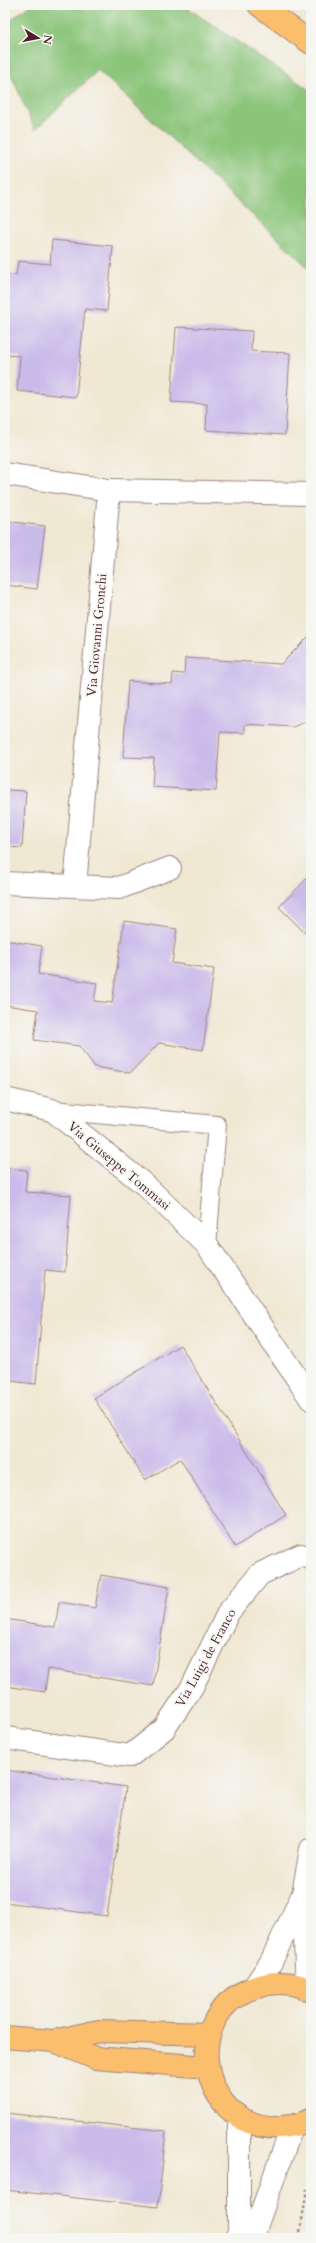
<svg xmlns="http://www.w3.org/2000/svg" width="316" height="2243" font-family="Cardo,serif">
	<style>
		.green { fill: #8bc57a; stroke: #6a7252 }
		.building { fill: #c9bbea }
		.lines { fill: none; stroke-linecap: round; stroke-linejoin: round }
		.service-casing { stroke: #9d847f; stroke-width: 20 }
		.minor-casing { stroke: #9d847f; stroke-width: 24 }
		.tertiary-casing { stroke: #9d847f; stroke-width: 24 }
		.primary-casing { stroke: #9d847f; stroke-width: 24 }
		.motorway-casing { stroke: #9d847f; stroke-width: 24 }
		.path { stroke: #9d847f; stroke-width: 2.5; stroke-dasharray: 3 3; stroke-linecap: butt }
		.service { stroke: #fff; stroke-width: 18 }
		.minor { stroke: #fff; stroke-width: 22 }
		.tertiary { stroke: #fff; stroke-width: 22 }
		.primary { stroke: #fabe6d; stroke-width: 22 }
		.motorway { stroke: #fabe6d; stroke-width: 22 }
		.labels { text-anchor: middle; dominant-baseline: central; stroke-width: 4; stroke-linejoin: round; paint-order: stroke }
		.street-label { font-size: 13px; fill: #4a1f2b; stroke: #f6f6f2 }
	</style>
	<rect width="100%" height="100%" fill="#f6f6f2"/>
	<filter id="ink" filterUnits="userSpaceOnUse"><feTurbulence type="fractalNoise" baseFrequency=".025" numOctaves="2"/><feDisplacementMap in="SourceGraphic" scale="8" xChannelSelector="R" yChannelSelector="G"/><feConvolveMatrix kernelMatrix="1 2 1 2 8 2 1 2 1" color-interpolation-filters="sRGB"/></filter>
	<filter id="wash" filterUnits="userSpaceOnUse"><feTurbulence type="fractalNoise" baseFrequency=".012" numOctaves="4" result="noise"/><feDisplacementMap in="SourceGraphic" scale="16" xChannelSelector="R" yChannelSelector="G"/><feGaussianBlur stdDeviation="0.9" result="paint"/><feColorMatrix in="noise" values="0 0 0 0 0 0 0 0 0 0 0 0 0 0 0 0 0 1.4 0 .05"/><feComposite in="paint" operator="in"/></filter>
	<g filter="url(#wash)">
		<rect width="100%" height="100%" fill="#f0e8d3"/>
		<path class="green" d="M31,5h152l128,86v179l-213,-200 -63,60 -30,-70v-36z"/>
		<g id="blocks">
			<g class="building">
				<path d="M52,240l61,6 -6,65 -22,-2 -9,88 -59,-6 3,-35 -15,-1v-81l11,1 2,-14 32,3z"/>
				<path d="M176,327l76,4 -1,20 39,2 -5,82 -79,-5 1,-26 -36,-2z"/>
				<path d="M5,521l40,5 -8,63 -32,-4z"/>
				<path d="M311,634v85l-18,8 -48,-3v9l-25,-1 -4,59 -64,-4 2,-29 -31,-1 5,-76 44,3 1,-11 11,1 1,-16 96,6z"/>
				<path d="M5,790l21,1 -4,57 -17,-1z"/>
				<path d="M311,874v65l-32,-32z"/>
				<path d="M124,921l53,8 -5,34 42,6 -11,81 -44,-7 -29,30 -35,-6 -16,-21 -45,-6 4,-30 -33,-5v-65l37,6 -4,28 59,9 -3,18 18,2z"/>
				<path d="M5,1168l22,2 -2,22 46,3 -6,77 -20,-2 -9,114 -26,-3 -4,40z"/>
				<path d="M180,1345l106,170 -51,32 -55,-88 -35,21 -51,-82z"/>
				<path d="M101,1575l68,12 -16,99 -105,-17 -3,23 -40,-6v-67l50,8 4,-25 36,6z"/>
				<path d="M5,1770l121,17 -19,129 -102,-14z"/>
				<path d="M5,2113l161,18 -8,76 -153,-17z"/>
			</g>
		</g>
	</g>
	<g filter="url(#ink)">
		<use href="#blocks" fill-opacity="0" stroke="#9d847f" stroke-width="1"/>
		<g class="lines">
			<defs>
				<path id="service" d="M52,1110l165,15 -10,120"/>
				<g id="minor">
					<path d="M5,474l104,16 -34,396"/>
					<path d="M109,490l202,4"/>
					<path d="M5,883l114,5 51,-20"/>
					<path d="M5,1099l47,11 93,75 62,60 104,154"/>
					<path d="M5,1738l125,18 34,-27 28,-42 36,-74 32,-39 41,-19 10,3"/>
					<path d="M254,1987l17,-25 31,-66"/>
					<path d="M307,1989l-4,-95 8,-45"/>
				</g>
				<g id="tertiary">
					<path d="M239,2238v-121"/>
					<path d="M252,2238l40,-111"/>
				</g>
				<g id="primary">
					<path d="M311,1991c-14,-8 -32,-10 -47,-6 -98,21 -62,177 47,135"/>
					<path d="M5,2037l49,4 41,17 112,9"/>
					<path d="M54,2041l45,-10 110,3"/>
				</g>
				<path id="motorway" d="M259,5l52,38"/>
			</defs>
			<use href="#service" class="service-casing"/>
			<use href="#minor" class="minor-casing"/>
			<use href="#tertiary" class="tertiary-casing"/>
			<use href="#primary" class="primary-casing"/>
			<use href="#motorway" class="motorway-casing"/>
			<path class="path" d="M299,2238l8,-49"/>
			<use href="#service" class="service"/>
			<use href="#minor" class="minor"/>
			<use href="#tertiary" class="tertiary"/>
			<use href="#primary" class="primary"/>
			<use href="#motorway" class="motorway"/>
		</g>
	</g>
	<g class="labels">
		<g class="street-label">
			<text transform="translate(97 635) rotate(-85)">Via Giovanni Gronchi</text>
			<text transform="translate(119 1166) rotate(40)">Via Giuseppe Tommasi</text>
			<text transform="translate(206 1658) rotate(-61)">Via Luigi de Franco</text>
		</g>
	</g>
	<rect width="316" height="2243" fill="none" stroke="#f6f6f2" stroke-width="20"/>
	<g transform="translate(38 38) rotate(100)" stroke="#f6f6f2" stroke-width="3" paint-order="stroke">
	<path d="M0-3L7 15L0 10L-7 15Z" fill="#4a1f2b"/>
	<text y="-6" font-size="11" font-weight="bold" text-anchor="middle" fill="#4a1f2b">N</text>
	</g>
</svg>
